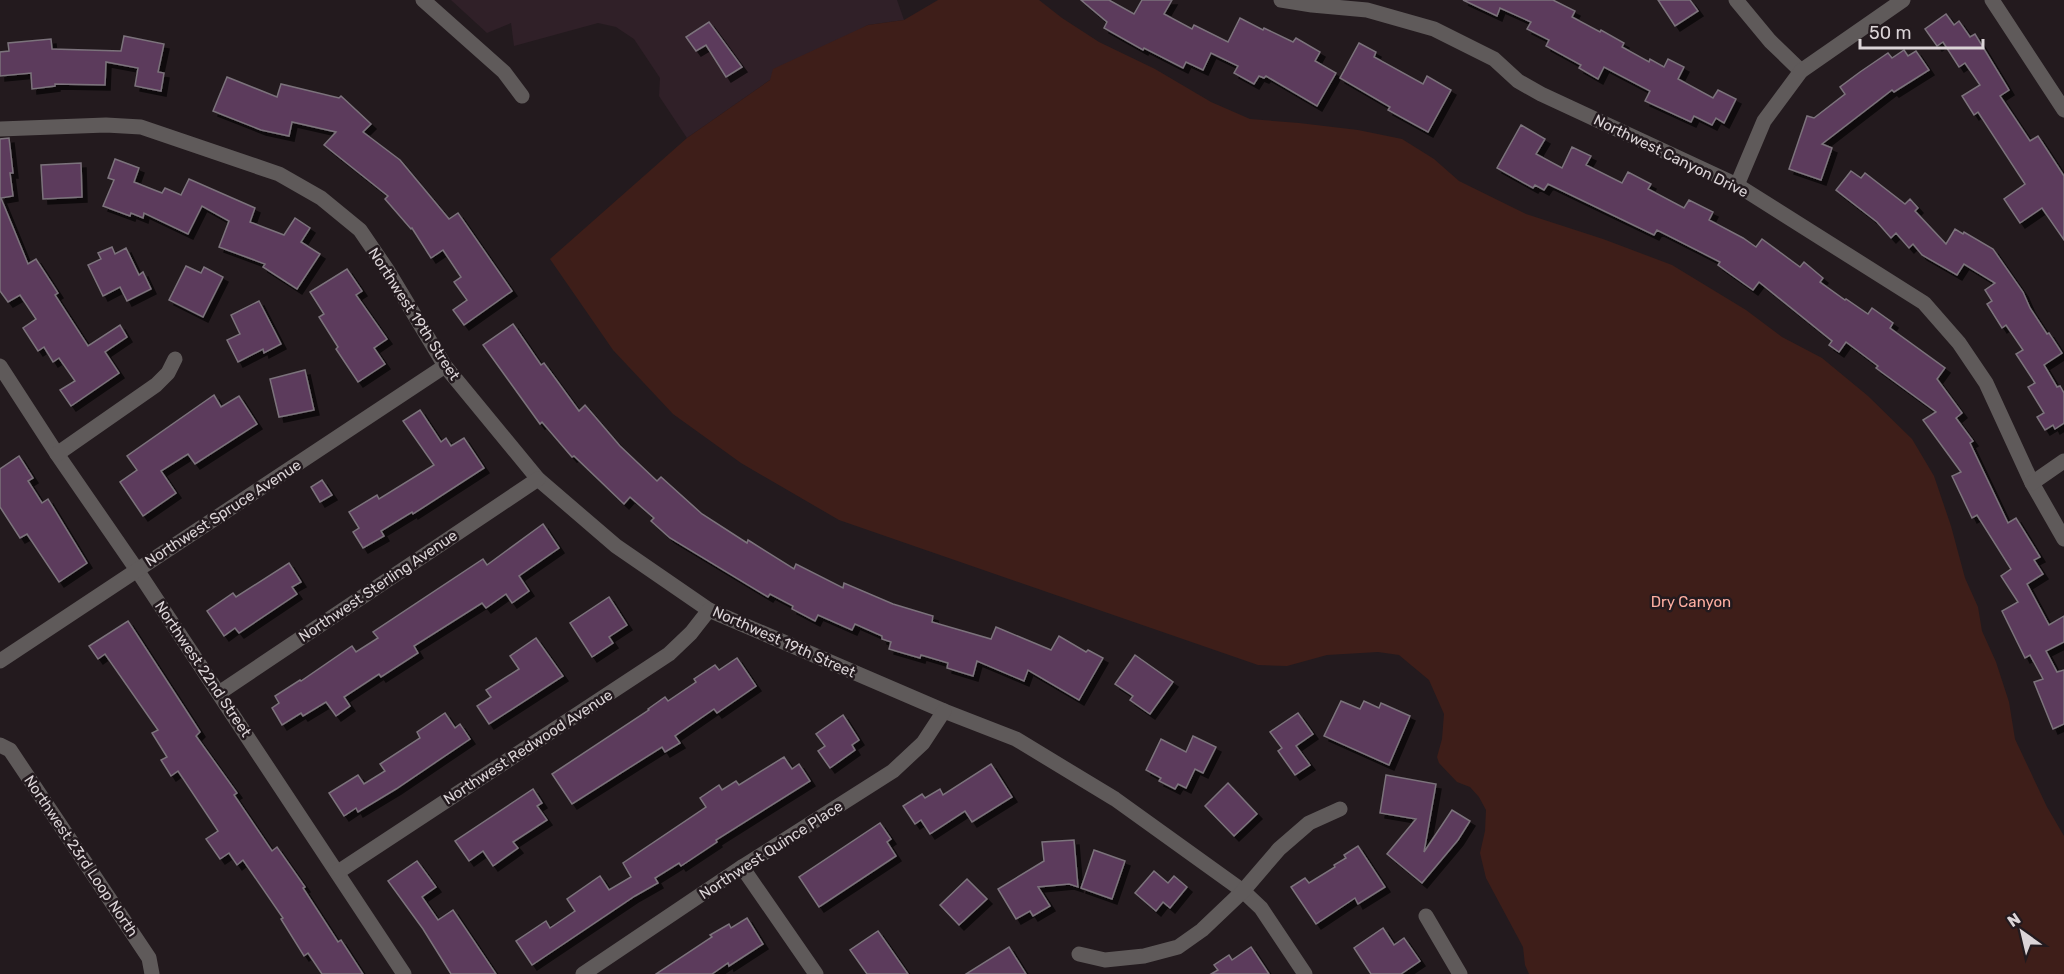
<svg xmlns="http://www.w3.org/2000/svg" width="2064" height="974" font-family="Rubik,sans-serif">
	<style>
		.built { fill: #302028 }
		.green { fill: #3e1e19 }
		.building { fill: #5b3b5b; stroke: #7c737c; stroke-width: 1.5; filter: url(#shadow) }
		.lines { fill: none; stroke-linecap: round; stroke-linejoin: round }
		.minor { stroke: #5f5a5a; stroke-width: 15 }
		.labels { text-anchor: middle; dominant-baseline: central; stroke-width: 5; stroke-linejoin: round; paint-order: stroke }
		.street-label { font-size: 15px; fill: #dbd4d7; stroke: #231a1e }
		.park-label { font-size: 15px; fill: #ffafa2; stroke: #231a1e }
	</style>
	<defs>
		<filter id="shadow"><feDropShadow dx="5" dy="5" stdDeviation="0" flood-color="#0009"/></filter>
	</defs>
	<rect width="100%" height="100%" fill="#231a1e"/>
	<path class="built" d="M451,0h446l7,20 -36,5 -98,55 -83,58 -28,-42 1,-18 -26,-39 -18,-12 -18,-4 -84,23 -3,-23 -24,10z"/>
	<path class="green" d="M938,0h101l23,18 37,24 56,27 56,33 39,17 49,4 59,7 44,9 32,20 25,22 67,33 77,25 69,26 74,45 36,27 40,21 46,38 44,43 22,37 17,50 14,52 13,29 4,24 14,31 13,40 6,37 32,68 17,29v138h-535l-4,-9 -2,-18 -37,-69 -6,-25 5,-22 1,-21 -7,-13 -9,-10 -13,-5 -18,-19 -2,-6 5,-18 2,-25 -15,-34 -30,-25 -21,-3 -51,3 -40,11 -29,-1 -419,-145 -98,-57 -68,-49 -60,-64 -63,-91 137,-121 83,-58 3,-11 95,-44 36,-5z"/>
	<g class="building">
		<path d="M1081,0h28l25,14 8,-14h30l-8,14 28,15 2,-4 34,17 12,-24 23,12 1,-2 29,14 3,-4 24,14 -5,9 21,12 -19,33 -51,-30 -2,2 -5,-2 -5,8 -20,-11 4,-7 -27,-13 -8,17 -17,-8 -3,6 -39,-20 -1,2 -39,-22 3,-6z"/>
		<path d="M1463,0h90l22,11 -3,6 28,15 1,-2 23,13 -2,4 27,15 1,-3 14,8 4,-8 16,8 -6,12 35,19 5,-8 18,9 -12,24 -8,-5 -4,7 -18,-9 -3,6 -46,-21 5,-10 -46,-24 -6,12 -19,-11 2,-3 -35,-19 3,-6 -22,-11 4,-7 -31,-14 -3,8z"/>
		<path d="M1658,0h32l8,11 -23,15z"/>
		<path d="M1946,14l8,11 5,-4 11,16 5,-3 34,56 -9,6 30,45 8,-5 26,40v64l-22,-32 -22,15 -16,-24 21,-15 -47,-72 -4,3 -12,-19 18,-11 -15,-22 -6,4 -16,-25 -6,4 -12,-17z"/>
		<path d="M709,22l33,45 -16,10 -20,-32 -10,6 -10,-14z"/>
		<path d="M124,36l40,8 -6,28 6,1 -3,18 -26,-5 3,-18 -32,-6 -1,23 -50,-1v2l-23,3 -1,-16 -31,3v-24l9,-1 -1,-8 43,-4 1,10 69,2z"/>
		<path d="M1359,43l17,9 -2,5 49,27 4,-8 24,14 -23,42 -40,-22 2,-3 -50,-29z"/>
		<path d="M1904,50l4,6 8,-5 13,19 -35,22 -2,-2 -70,54 10,4 -11,32 -32,-11 18,-53 7,2 31,-24 -5,-7 20,-15 28,-19 4,5z"/>
		<path d="M227,77l50,20 4,-13 58,14 2,-2 30,28 -8,8 37,28 49,59 9,-6 54,78 -48,34 -11,-15 14,-10 -13,-18 7,-5 -18,-27 -12,8 -19,-30 -1,1 -26,-30 3,-3 -64,-51 12,-13 -44,-10 -3,14 -28,-6 -48,-19z"/>
		<path d="M1521,125l24,14 -9,15 26,14 10,-21 19,9 -5,9 36,18 6,-11 23,12 -3,5 36,19 5,-8 24,12 -4,8 34,18 13,9 6,-8 38,28 4,-5 19,16 -3,4 25,18 1,-1 22,15 4,-6 21,15 -3,5 55,40 -8,11 25,34 -6,5 17,23 -3,2 38,80 8,-5 24,39 -6,3 9,14 -16,10 22,41 15,-9v26l-18,9 11,21 7,-2v54l-11,5 -19,-47 9,-3 -13,-24 -5,3 -23,-47 16,-9 -17,-26 10,-7 -34,-54 -5,3 -20,-42 9,-4 -38,-52 13,-8 -60,-44 2,-2 -32,-24 -7,10 -10,-7 3,-4 -73,-59 -6,8 -35,-25 2,-3 -63,-32 -3,5 -106,-51 -4,6 -9,-5 -2,3 -36,-20z"/>
		<path d="M9,138l4,35h-3l3,23 -12,2 27,66 8,-5 22,34 -3,2 33,51 32,-21 7,12 -22,15 14,21 -48,33 -11,-16 15,-9 -16,-23 -6,4 -9,-15 -6,4 -15,-23 13,-9 -16,-24 -12,7 -8,-11v-152z"/>
		<path d="M115,159l24,9 -5,14 28,11 3,-5 16,7 8,-16 66,29 -5,14 34,13 11,-17 15,10 -9,14 19,12 -23,35 -34,-22 2,-3 -46,-17 10,-26 -27,-15 -14,28 -44,-21 -1,5 -12,-5 -1,3 -27,-10 11,-26 -6,-2z"/>
		<path d="M81,163l1,34 -39,2 -2,-34z"/>
		<path d="M1851,171l10,7 4,-5 40,31 5,-5 8,9 -3,3 31,33 9,-15 8,5 1,-2 29,17 30,43 7,16 17,26 2,-1 13,20 -18,12 13,22 3,-1 4,7v30l-9,6 -2,-4 -8,5 -8,-13 7,-4 -16,-26 7,-4 -19,-29 7,-4 -17,-25 -4,3 -15,-24 5,-3 -7,-11 10,-7 -31,-19 -7,11 -35,-20 -9,-11 -4,4 -13,-15 -5,5 -14,-16 -41,-32z"/>
		<path d="M112,247l3,7 11,-6 13,27 4,-3 8,17 -24,12 -7,-14 -17,9 -15,-31 13,-6 -3,-6z"/>
		<path d="M186,266l15,7 3,-6 19,10 -20,40 -34,-17z"/>
		<path d="M347,269l15,22 -6,4 31,44 -13,9 11,16 -27,18 -22,-33 2,-2 -19,-30 5,-3 -14,-22z"/>
		<path d="M259,301l22,43 -17,9 -1,-4 -25,13 -11,-22 13,-6 -9,-19z"/>
		<path d="M513,324l28,41 3,-2 35,48 6,-6 35,41 37,35 4,-4 41,37 45,29 1,-3 46,29 2,-5 47,24 1,-5 49,21 40,12 -1,6 59,17 5,-12 55,23 8,-14 27,16 2,-2 15,8 -24,42 -51,-30 -4,11 -47,-20 -4,15 -26,-8 1,-5 -27,-8 -1,3 -31,-9 2,-7 -9,-3v-3l-27,-12 -3,6 -34,-15 -3,6 -23,-12 1,-3 -23,-12 -2,3 -98,-59 -19,-17 3,-3 -24,-21 -6,7 -50,-48 -2,1 -30,-35 -2,2 -31,-43 -26,-36z"/>
		<path d="M305,370l9,40 -35,7 -9,-38z"/>
		<path d="M214,395l7,12 18,-11 18,28 -62,40 -7,-10 -27,17 15,22 -33,23 -23,-34 17,-12 -10,-14z"/>
		<path d="M420,410l21,32 5,-4 5,8 13,-8 20,30 -71,46 -1,-2 -31,19 3,5 -21,12 -10,-16 6,-4 -10,-16 28,-17 2,4 55,-34 -31,-44z"/>
		<path d="M19,456l14,22 -5,3 14,22 6,-4 39,64 -28,19 -32,-48 -7,4 -20,-31v-38z"/>
		<path d="M322,480l10,15 -12,7 -9,-15z"/>
		<path d="M543,524l16,24 -40,28 10,15 -17,12 -6,-9 -20,14 -4,-5 -68,43 4,7 -37,24 -2,-3 -35,23 6,9 -14,10 -10,-14 -23,14 -2,-3 -19,12 -10,-17 7,-5 -4,-7 25,-16 1,1 51,-35 4,6 22,-14 -5,-6 110,-73 4,6z"/>
		<path d="M289,563l12,19 -9,5 5,7 -58,39 -4,-5 -11,8 -17,-25 26,-18 3,4z"/>
		<path d="M609,597l18,28 -18,12 4,6 -21,14 -22,-34z"/>
		<path d="M128,621l72,111 -4,4 41,57 -3,2 38,56 5,-4 28,40 -2,1 35,54 3,-2 22,34h-41l-14,-21 -4,3 -23,-37 2,-1 -40,-58 -6,5 -8,-12 -9,6 -14,-20 12,-8 -40,-60 -7,5 -10,-16 6,-3 -15,-24 6,-3 -53,-76 -7,5 -9,-13z"/>
		<path d="M536,638l27,38 -74,48 -12,-18 14,-9 -5,-7 33,-21 -9,-13z"/>
		<path d="M1135,655l38,27 -23,32 -20,-14 3,-4 -18,-12z"/>
		<path d="M737,658l19,28 -39,27 -3,-4 -39,27 5,7 -15,9 -3,-5 -90,57 -20,-30 97,-64 -1,-1 17,-12 3,4 28,-19 -2,-3 21,-14 4,5z"/>
		<path d="M1341,701l19,8 4,-8 15,7 2,-5 29,13 -21,49 -65,-29z"/>
		<path d="M445,713l10,15 5,-4 10,15 -74,50 -38,23 -2,-4 -12,8 -15,-23 29,-18 6,9 21,-13 -5,-7 40,-26 -3,-6z"/>
		<path d="M1298,713l15,21 -17,12 14,19 -15,10 -17,-24 4,-3 -12,-16z"/>
		<path d="M843,715l16,25 -7,5 3,5 -25,18 -12,-17 7,-5 -9,-12z"/>
		<path d="M1193,736l23,11 -13,26 -8,-4 -9,19 -8,-4 -3,5 -16,-8 2,-3 -15,-8 15,-31 25,13z"/>
		<path d="M784,757l8,12 7,-5 11,17 -94,59 1,2 -36,24 -2,-3 -24,15 3,5 -23,13 -103,69 -16,-24 30,-20 4,7 25,-17 -8,-12 33,-23 9,14 22,-13 -8,-14 83,-56 -6,-9 19,-13 3,5 14,-9 3,4z"/>
		<path d="M991,764l21,33 -40,25 -7,-11 -35,23 -9,-14 -6,4 -12,-18 19,-12 3,4 15,-9 3,6z"/>
		<path d="M1386,775l50,9 -12,68 28,-42 18,11 -12,19 -36,43 -35,-29 29,-35 -36,-6z"/>
		<path d="M1228,783l29,31 -23,22 -29,-30z"/>
		<path d="M533,789l9,14 -5,3 10,14 -34,22 5,6 -25,18 -10,-15 -14,10 -14,-20z"/>
		<path d="M880,823l11,16 -4,3 9,14 -77,51 -20,-30z"/>
		<path d="M1074,840l4,47 -9,-3 -31,3 12,19 -17,10 -3,-5 -14,8 -18,-30 46,-28 -2,-19z"/>
		<path d="M1358,846l27,41 -27,17 -3,-6 -39,26 -25,-37 14,-9 4,5 26,-16 -1,-2 12,-7 -2,-3z"/>
		<path d="M1094,850l31,11 -13,38 -31,-11z"/>
		<path d="M417,861l19,26 -14,10 16,23 15,-10 43,64h-45l-28,-45 -35,-48z"/>
		<path d="M1154,871l14,12 6,-7 13,11 -17,21 -7,-6 -7,9 -21,-18z"/>
		<path d="M967,879l20,20 -28,26 -19,-20z"/>
		<path d="M747,918l16,26 -34,22 -1,-3 -16,11h-56l56,-37 -2,-2 19,-11 2,4z"/>
		<path d="M1383,928l11,17 10,-7 16,23 -19,13h-30l-17,-26z"/>
		<path d="M878,931l30,43h-41l-17,-24z"/>
		<path d="M1009,947l17,27h-60z"/>
		<path d="M1251,947l18,27h-58l7,-4 -4,-5 15,-10 3,5z"/>
	</g>
	<g class="lines">
		<g class="minor">
			<path d="M423,0l81,72 18,24"/>
			<path d="M1281,0l31,5 55,5 67,19 60,30 24,22 23,13 196,91 187,118 35,40 27,40 46,100 32,56"/>
			<path d="M1736,0l34,41 31,30"/>
			<path d="M1992,0l72,110"/>
			<path d="M0,129l106,-4 35,2 138,47 42,24 39,32 28,41 57,95 93,113 78,67 93,64 235,101 72,28 99,60 128,92 18,17 44,66"/>
			<path d="M1737,185l27,-64 37,-50 102,-71"/>
			<path d="M0,366l57,88 80,116 267,404"/>
			<path d="M57,454l99,-69 12,-12 7,-14"/>
			<path d="M2032,483l32,-22"/>
			<path d="M0,661l445,-295"/>
			<path d="M219,693l319,-214"/>
			<path d="M0,745l10,5 139,208 3,16"/>
			<path d="M742,867l74,107"/>
			<path d="M338,872l331,-218 22,-21 18,-23"/>
			<path d="M1426,916l34,58"/>
			<path d="M1079,954l26,6 39,-4 34,-9 24,-17 41,-39 36,-42 30,-26 31,-14"/>
			<path d="M583,974l159,-107 151,-96 30,-28 21,-32"/>
		</g>
	</g>
	<g class="labels">
		<g class="street-label">
			<text transform="translate(1671 156) rotate(26)">Northwest Canyon Drive</text>
			<text transform="translate(414 314) rotate(57)">Northwest 19th Street</text>
			<text transform="translate(223 513) rotate(-33)">Northwest Spruce Avenue</text>
			<text transform="translate(378 586) rotate(-34)">Northwest Sterling Avenue</text>
			<text transform="translate(784 642) rotate(24)">Northwest 19th Street</text>
			<text transform="translate(203 669) rotate(56)">Northwest 22nd Street</text>
			<text transform="translate(528 747) rotate(-33)">Northwest Redwood Avenue</text>
			<text transform="translate(771 850) rotate(-33)">Northwest Quince Place</text>
			<text transform="translate(81 856) rotate(56)">Northwest 23rd Loop North</text>
		</g>
		<g class="park-label">
			<text x="1691" y="602">Dry Canyon</text>
		</g>
	</g>
	<g transform="translate(2022 932) rotate(326)" stroke="#231a1e" stroke-width="4.5" paint-order="stroke">
	<path d="M0-4.5L10 22L0 15L-10 22Z" fill="#dbd4d7"/>
	<text y="-9" font-size="16" font-weight="bold" text-anchor="middle" fill="#dbd4d7">N</text>
	</g>
	<path d="M1860 39v9h123v-9" fill="none" stroke="#dbd4d7" stroke-width="3"/>
	<text x="1869" y="39" font-size="18" fill="#dbd4d7" stroke="#231a1e" stroke-width="4.5" paint-order="stroke">50 m</text>
</svg>
